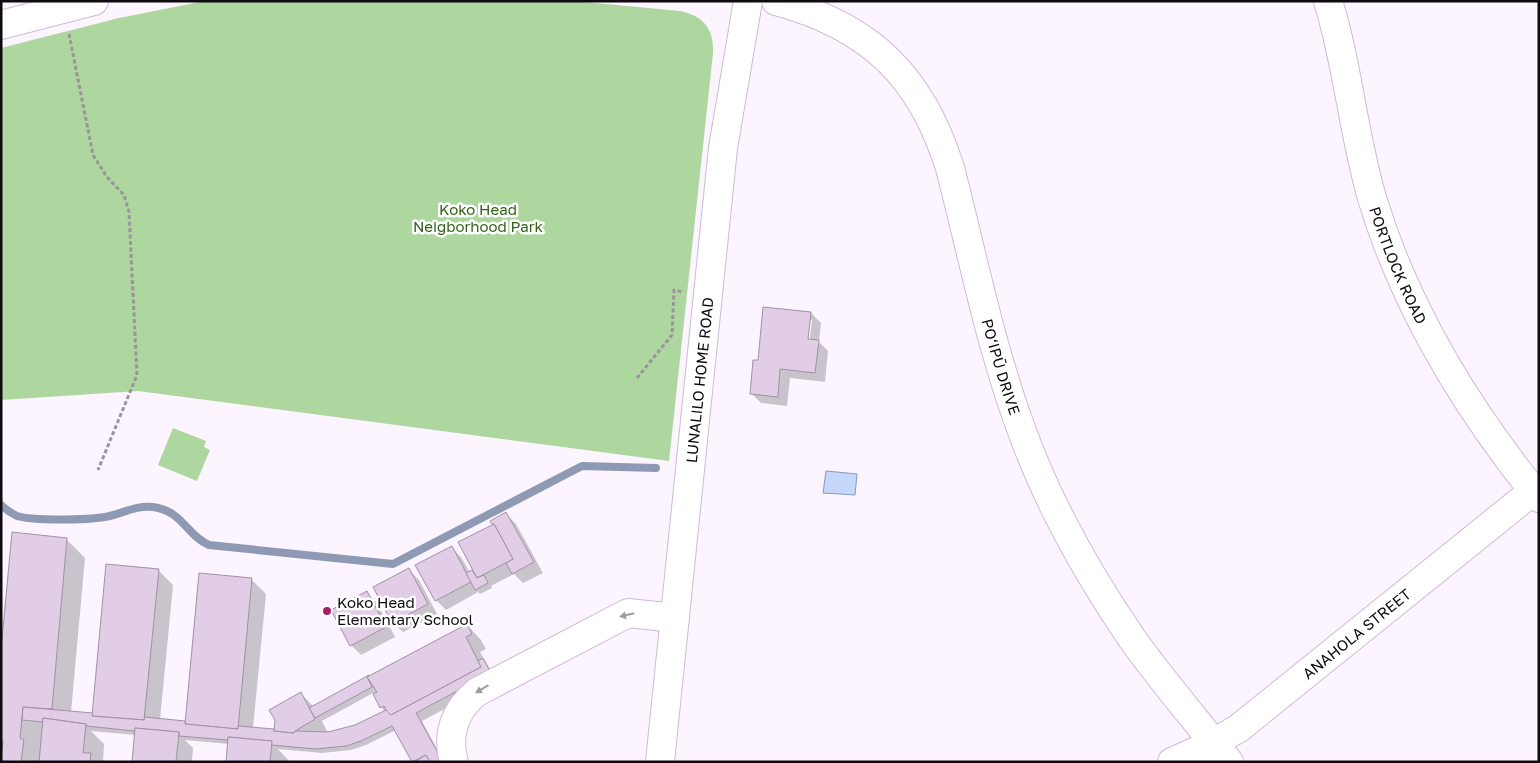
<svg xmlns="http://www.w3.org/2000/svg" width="1540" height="763" font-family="'Golos Text',sans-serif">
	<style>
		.green { fill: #aed69f }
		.water { fill: #c5d7fa; stroke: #8e99b4 }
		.shadow { fill: #0003; fill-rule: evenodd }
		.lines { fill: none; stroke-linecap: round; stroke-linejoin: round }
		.stream { stroke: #8e99b4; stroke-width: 8 }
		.building { fill: #e1cde5; stroke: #a290a7 }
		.minor-casing { stroke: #cebbd3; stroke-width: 30 }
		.path { stroke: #9b949d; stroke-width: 3; stroke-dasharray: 4 2.5; stroke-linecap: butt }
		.minor { stroke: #fff; stroke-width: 28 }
		.oneway { fill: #9f9d9f }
		.poi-dot { fill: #a81e64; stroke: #fff; stroke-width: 2 }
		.labels { text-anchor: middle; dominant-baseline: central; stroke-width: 5; stroke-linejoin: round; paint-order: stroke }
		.park-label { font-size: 15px; fill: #316218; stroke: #fff }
		.street-label { font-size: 15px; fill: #0f0910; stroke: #fff }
		.poi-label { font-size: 15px; fill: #0f0910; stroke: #fff; text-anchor: start }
	</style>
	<rect width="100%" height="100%" fill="#fcf4fe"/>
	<g class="green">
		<path d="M205,1h369l106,10c24,5 34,18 33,42l-44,408 -531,-70 -137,9v-352l118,-30z"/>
		<path d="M173,428l33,13 -2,6 6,3 -13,31 -39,-16z"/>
	</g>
	<path class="water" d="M826,471l31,3 -2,21 -32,-2z"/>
	<g class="shadow">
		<path d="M811,313l10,10 -2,19 9,9 -3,31 -35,-4 -3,28 -26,-3 -10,-10 8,-32zM809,320h3l-3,25h-3z"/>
		<path d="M506,514l10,10 27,49 -20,10 -9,-9 -23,12 1,2 -12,6 -2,-2 -32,18 -10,-10 15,-53 10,10 9,16 2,-2 5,5 16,-51 -1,-4z"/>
		<path d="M66,539l19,19 -14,154 21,2 66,-144 15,15 -13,135 26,2 65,-143 15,15 -13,134 22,2 26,-36 13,13 153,-82 14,15 5,9 -6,3 15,26v4l-73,39 22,41h-31l-17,-32 -30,15 -15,5 -29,3 -44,-4 12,13h-63l2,-18 -44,-4 8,8 -1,14h-59l3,-27 -45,-4 13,13 -1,18h-100l-1,-2 1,-12 -2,-1v-83zM373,693l8,14 4,5 -29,15 -28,6 -6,-12z"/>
		<path d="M409,570l10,10 18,34 -34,18 -10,-9 -18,-35z"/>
		<path d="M367,593l10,10 18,34 -34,18 -10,-10z"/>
	</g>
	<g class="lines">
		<path class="stream" d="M1,505c5,5 10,8 16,11 16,5 70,4 88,1 17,-3 30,-12 48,-10 30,4 33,28 56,38l184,19 189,-98 74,2"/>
	</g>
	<g class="building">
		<path d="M763,307l48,5 -3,27 11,1 -4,33 -35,-4 -2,28 -28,-3 3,-34h5z"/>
		<path d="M506,512l28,50 -22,12 -6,-11 7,-4 -19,-35h-2l-2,-3z"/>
		<path d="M494,524l19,35 -36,19 -19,-36z"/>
		<path d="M12,532l55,6 -15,171 -29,-2 -3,31 4,2 -3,22 -20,-1 2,-20h-2v-91z"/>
		<path d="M452,546l19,36 -36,19 -20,-36z"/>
		<path d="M106,564l53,5 -15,151 -52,-4z"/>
		<path d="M409,568l19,36 -36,19 -19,-36z"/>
		<path d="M472,570l5,8 7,-3 4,8 -13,7 -9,-17z"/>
		<path d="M199,573l53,5 -14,151 -53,-5z"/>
		<path d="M367,591l19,36 -36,19 -19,-36z"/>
		<path d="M467,624l5,10 -6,3 15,30 -90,48 -3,-1 -4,-8 -4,2 -7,-14 4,-2 -10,-15z"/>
		<path d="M483,658l8,15 -75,40 27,49h-13l-4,-7 -14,7 -20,-36 -31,15 -15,5 -30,3 -45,-4 1,-4 -44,-4v3l-49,-4v-4l-44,-4v3l-49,-5v-2l-43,-6v4l-21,-2 1,-13 70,6 -1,3 52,4 1,-3 40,4v3l53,5v-3l36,3v2l20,2 1,-2 33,1 27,-7 31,-15 5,5 90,-48 -3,-6z"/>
		<path d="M369,675l-2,2 5,10 -57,31 -6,-10z"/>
		<path d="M301,692l14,27 -20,12 -1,2 -20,-2 1,-11 -6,-10z"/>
		<path d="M43,718l43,6 -3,29h8l-1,9h-51z"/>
		<path d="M135,728l44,4 -3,30h-44z"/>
		<path d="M228,737l44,4 -2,21h-44z"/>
		<path d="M426,755l4,7h-16z"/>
	</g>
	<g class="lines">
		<defs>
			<g id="minor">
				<path id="s1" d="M776,1c93,25 145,74 174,167 22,85 39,172 69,255 27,77 68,150 114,217 30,42 64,81 96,122"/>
				<path id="s2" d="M1328,1c20,64 25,132 44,197 33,110 95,211 167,300"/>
				<path d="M1,25l93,-24"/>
				<path d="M454,762c-8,-28 1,-52 23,-70l151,-79 47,5"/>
				<path id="s3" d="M660,762l63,-614 25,-147"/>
				<path id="s4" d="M1172,762l42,-19 25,-15 294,-237"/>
			</g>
		</defs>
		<use href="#minor" class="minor-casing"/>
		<g class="path">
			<path d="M69,34l24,121 14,22 17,18 5,17 8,163 -39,95"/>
			<path d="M637,378l35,-43 2,-45 8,2"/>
		</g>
		<use href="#minor" class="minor"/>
	</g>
	<defs><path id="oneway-solid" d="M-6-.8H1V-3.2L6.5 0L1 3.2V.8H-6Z" transform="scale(1.25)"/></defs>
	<g class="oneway">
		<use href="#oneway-solid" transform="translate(627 615) rotate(167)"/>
		<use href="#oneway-solid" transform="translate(482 689) rotate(149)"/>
	</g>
	<circle class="poi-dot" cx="327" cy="611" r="5"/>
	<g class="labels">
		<g class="park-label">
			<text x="478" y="209">Koko Head<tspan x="478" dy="17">Neigborhood Park</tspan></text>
		</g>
		<g class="street-label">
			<text stroke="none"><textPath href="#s2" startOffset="274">PORTLOCK ROAD</textPath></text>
			<text stroke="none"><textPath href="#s1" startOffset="459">PO‘IPŪ DRIVE</textPath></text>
			<text stroke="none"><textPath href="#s3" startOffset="384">LUNALILO HOME ROAD</textPath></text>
			<text stroke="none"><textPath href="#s4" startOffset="226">ANAHOLA STREET</textPath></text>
		</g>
		<g class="poi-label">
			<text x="337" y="602">Koko Head<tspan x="337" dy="17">Elementary School</tspan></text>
		</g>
	</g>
	<rect width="1540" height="763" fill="none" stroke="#0f0910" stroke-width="5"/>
</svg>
